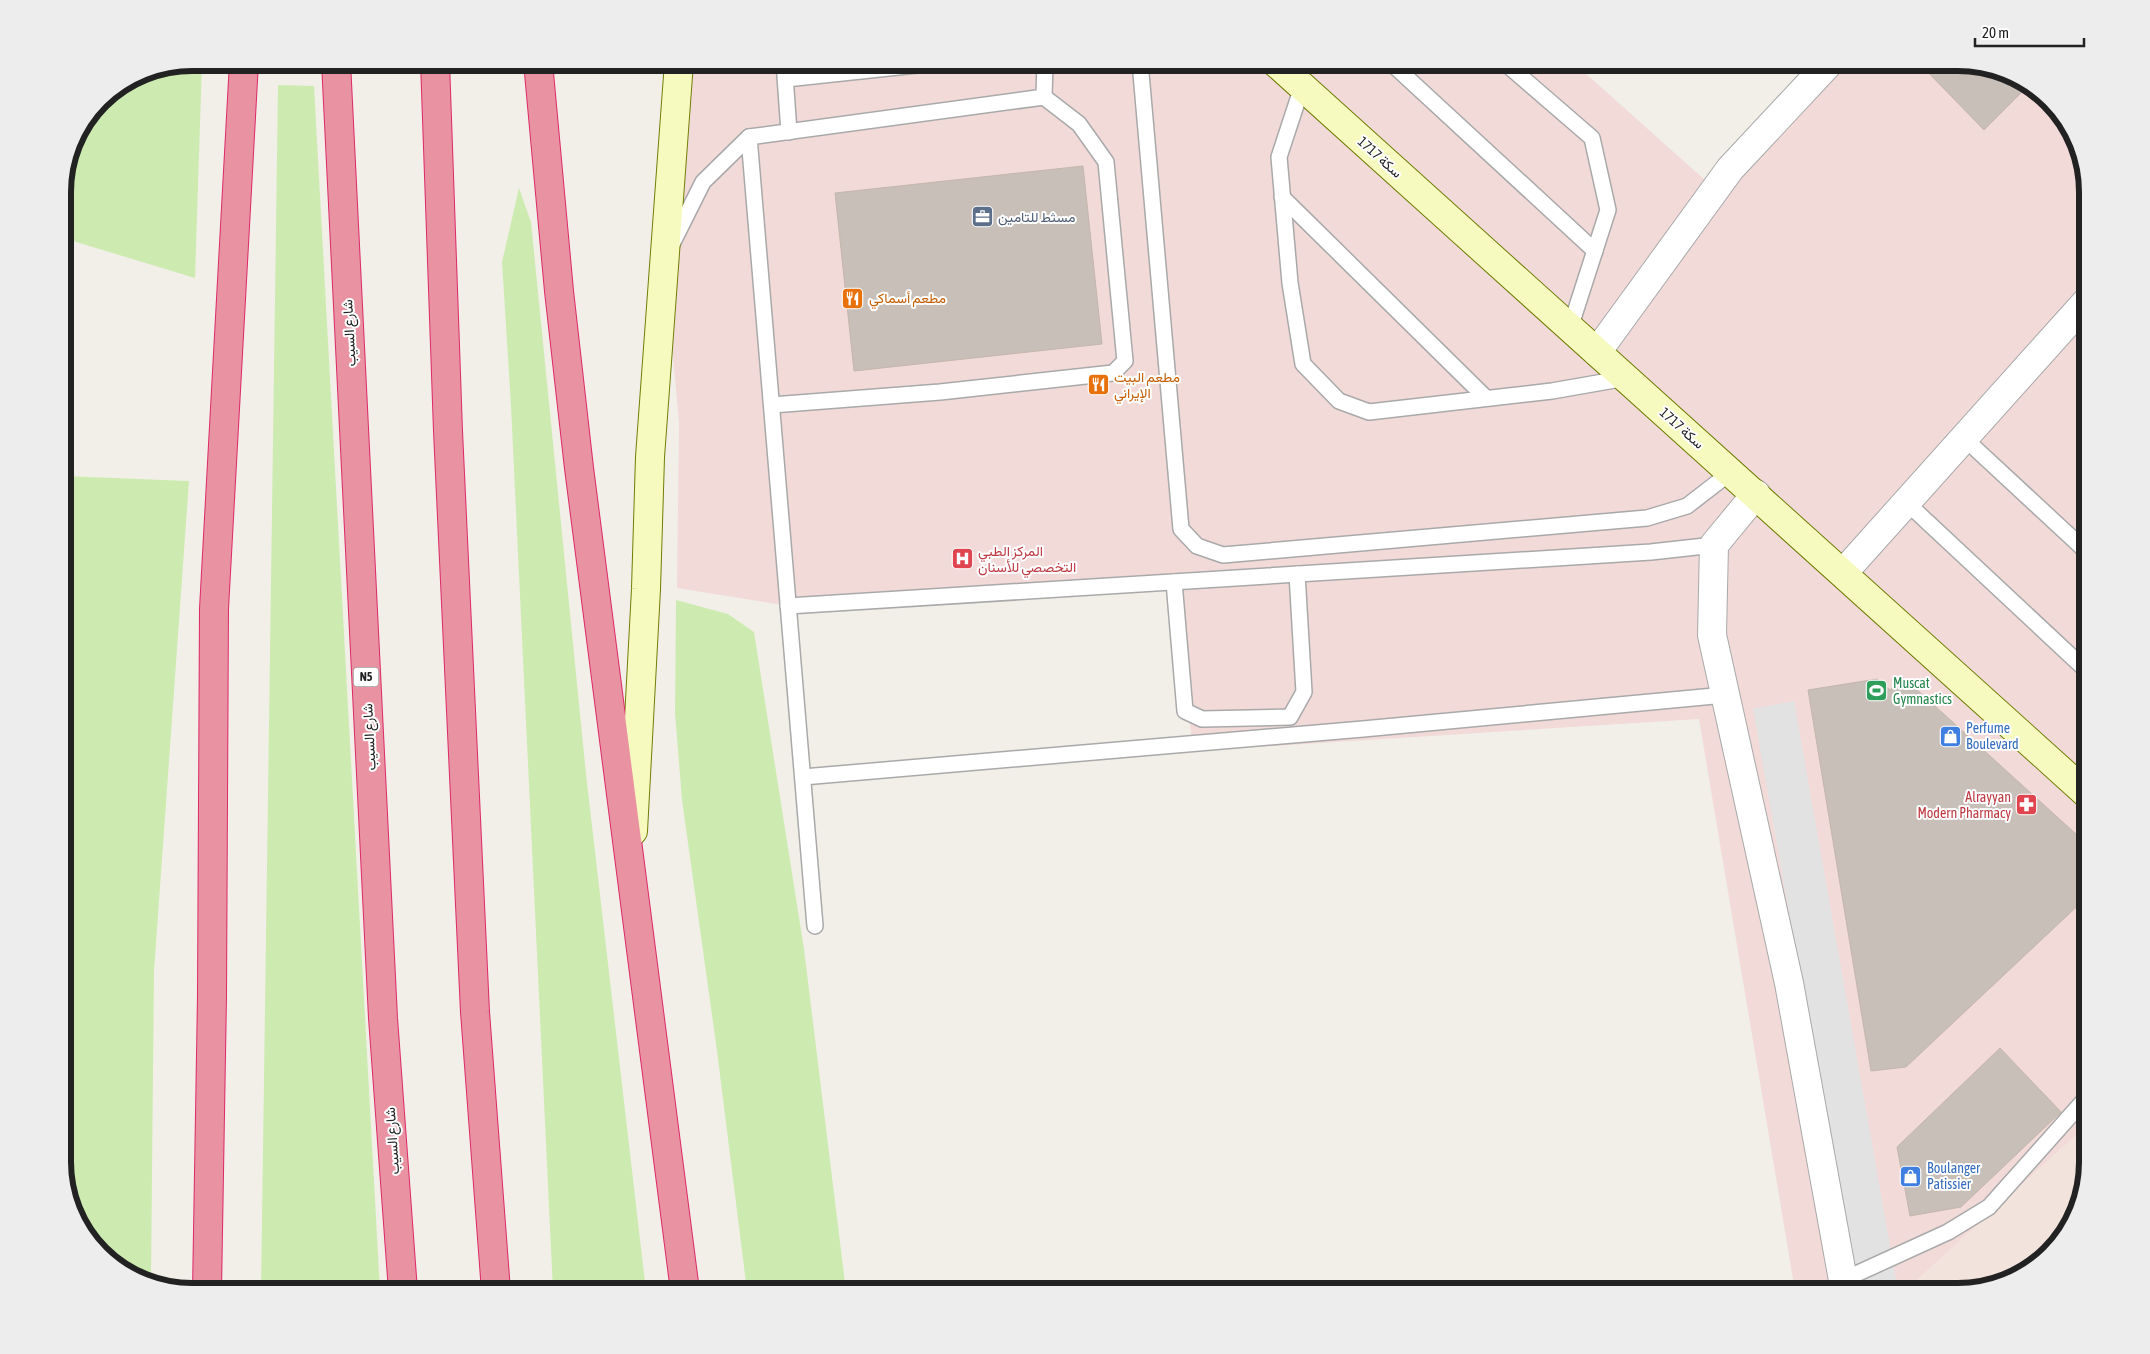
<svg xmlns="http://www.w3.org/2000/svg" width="2150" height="1354" font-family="'Asap Condensed',Vazirmatn,sans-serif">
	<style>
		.commercial { fill: #f2dad9 }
		.military { fill: #f3e3dd }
		.grass { fill: #cdebb0 }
		.parking { fill: #e2e2e2 }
		.building { fill: #c7bfb8; stroke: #c4b6ab }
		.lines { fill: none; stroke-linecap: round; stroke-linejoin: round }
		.lane-casing { stroke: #a9a9a9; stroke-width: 18 }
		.street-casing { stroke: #a9a9a9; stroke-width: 30 }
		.secondary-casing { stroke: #707d05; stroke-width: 30 }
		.highway-casing { stroke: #dc2a67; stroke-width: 30 }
		.lane { stroke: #fff; stroke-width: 15 }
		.street { stroke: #fff; stroke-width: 28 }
		.secondary { stroke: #f7fabf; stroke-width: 28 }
		.highway { stroke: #e892a2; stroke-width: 28 }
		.labels { text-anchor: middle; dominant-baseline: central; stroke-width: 4; stroke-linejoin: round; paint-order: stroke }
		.shield { fill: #fff; stroke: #646464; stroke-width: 1 }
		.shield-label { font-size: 12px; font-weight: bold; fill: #222 }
		.street-label { font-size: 14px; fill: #222; stroke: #fff }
		.service-label { font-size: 14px; fill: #4e5e75; stroke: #fff; text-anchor: start }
		.food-label { font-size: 14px; fill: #c56008; stroke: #fff; text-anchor: start }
		.health-label { font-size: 14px; fill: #be3a42; stroke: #fff; text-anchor: start }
		.leisure-label { font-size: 14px; fill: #27864d; stroke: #fff; text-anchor: start }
		.shop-label { font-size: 14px; fill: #366cbe; stroke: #fff; text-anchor: start }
		.rim { fill: none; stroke: #222; stroke-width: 6 }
	</style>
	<rect width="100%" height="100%" fill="#f2efe9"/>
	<path class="commercial" d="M679,63h895l141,126 115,-126h128l72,21 40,44 17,64v970l-21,72 -44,40 -64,17h-163l-96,-572 -506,32 -19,-169 -386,24 -111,-18 2,-166 -15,-161z"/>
	<path class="military" d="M2087,1125v37l-21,72 -44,40 -64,17h-47l-1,-5z"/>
	<g class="grass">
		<path d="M192,63h10l-7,215 -132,-40v-54l10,-42 28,-42 42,-28z"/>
		<path d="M617,63h33l-11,7h-13z"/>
		<path d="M278,85l36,1 66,1205h-119z"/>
		<path d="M519,188l12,34 55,552 60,517h-93l-42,-885 -9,-144z"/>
		<path d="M63,476l126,5 -35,490 -3,308 -31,-9 -40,-43 -17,-57z"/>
		<path d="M676,600l52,14 26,18 50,317 42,342h-99l-30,-240 -35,-251 -7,-87z"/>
	</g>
	<path class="parking" d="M1794,701l104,590h-42l-103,-582z"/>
	<g class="building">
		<path d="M1918,62h40l72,22 -46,46z"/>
		<path d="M1083,166l19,178 -248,27 -19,-178z"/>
		<path d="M1903,677l184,167v53l-181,170 -35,4 -63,-381 69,-11 13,11z"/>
		<path d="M2000,1048l61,64 -100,95 -51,9 -13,-69z"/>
	</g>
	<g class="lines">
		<defs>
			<g id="lane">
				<path d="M784,62l5,70"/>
				<path d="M1140,62l41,467 16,17 26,9 424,-37 40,-12 44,-34"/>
				<path d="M1390,62l205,189"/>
				<path d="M1504,62l88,76 16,72 -38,118"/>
				<path d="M786,79l159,-17"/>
				<path d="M1302,87l-23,70 11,126 13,81 36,37 30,11 183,-21 74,-13"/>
				<path d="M749,137l66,789"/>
				<path d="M1282,197l204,201"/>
				<path d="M672,244l31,-62 46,-45 295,-40 1,-35"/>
				<path d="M772,405l168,-13 173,-19 12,-12 -19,-199 -27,-38 -35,-27"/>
				<path d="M1964,438l123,114"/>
				<path d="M1906,502l181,169"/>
				<path d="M1174,582l11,129 17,8 88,-2 14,-25 -7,-118"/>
				<path d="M788,606l863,-54 63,-7"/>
				<path d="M803,777l560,-48 362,-34"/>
				<path d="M1843,1280l105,-48 41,-25 98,-110"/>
			</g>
			<g id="street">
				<path d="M1597,352l133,-183 100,-107"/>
				<path d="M1756,494l-42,51 -2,90 77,348 56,308"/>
				<path d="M1843,573l244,-272"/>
			</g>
			<g id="secondary">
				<path d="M1275,62l812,732"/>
				<path d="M633,831l13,-242 4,-132 29,-395"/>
			</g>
			<g id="highway">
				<path d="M336,62l47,956 20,273"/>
				<path d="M435,62l13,369 27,581 21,279"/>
				<path d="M538,62l21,229 20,177 106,823"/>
				<path d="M207,1291l5,-295 2,-387 30,-547"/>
			</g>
		</defs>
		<use href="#lane" class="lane-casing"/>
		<use href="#street" class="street-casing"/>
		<use href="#secondary" class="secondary-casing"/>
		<use href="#highway" class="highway-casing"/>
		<use href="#lane" class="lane"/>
		<use href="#street" class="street"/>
		<use href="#secondary" class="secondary"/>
		<use href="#highway" class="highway"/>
	</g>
	<defs>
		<symbol id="office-square" viewBox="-11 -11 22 22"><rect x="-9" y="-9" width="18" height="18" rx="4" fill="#5c6f8a" stroke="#fff"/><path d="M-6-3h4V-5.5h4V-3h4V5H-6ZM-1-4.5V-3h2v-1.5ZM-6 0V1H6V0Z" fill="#fff"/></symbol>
		<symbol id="restaurant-square" viewBox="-11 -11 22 22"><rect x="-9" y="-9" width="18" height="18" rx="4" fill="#e8710a" stroke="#fff"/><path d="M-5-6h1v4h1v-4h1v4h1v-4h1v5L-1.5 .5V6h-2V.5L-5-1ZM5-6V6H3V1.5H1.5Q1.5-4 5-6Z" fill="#fff"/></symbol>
		<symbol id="hospital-square" viewBox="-11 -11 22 22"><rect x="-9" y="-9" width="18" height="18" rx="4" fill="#e0444e" stroke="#fff"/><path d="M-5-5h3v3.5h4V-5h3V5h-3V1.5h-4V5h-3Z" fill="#fff"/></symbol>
		<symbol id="stadium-square" viewBox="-11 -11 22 22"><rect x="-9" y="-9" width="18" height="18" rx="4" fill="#2e9e5b" stroke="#fff"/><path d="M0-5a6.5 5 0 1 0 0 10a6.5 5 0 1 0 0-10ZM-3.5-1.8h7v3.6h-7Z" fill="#fff"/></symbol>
		<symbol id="shop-square" viewBox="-11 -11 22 22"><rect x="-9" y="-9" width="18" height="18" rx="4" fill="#3f7fe0" stroke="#fff"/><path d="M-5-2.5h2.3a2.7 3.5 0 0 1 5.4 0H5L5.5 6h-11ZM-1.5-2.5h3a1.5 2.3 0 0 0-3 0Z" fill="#fff"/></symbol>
		<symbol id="pharmacy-square" viewBox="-11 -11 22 22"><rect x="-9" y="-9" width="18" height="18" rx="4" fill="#e0444e" stroke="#fff"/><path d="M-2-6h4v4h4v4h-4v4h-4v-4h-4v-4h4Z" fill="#fff"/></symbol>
	</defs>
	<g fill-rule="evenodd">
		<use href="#office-square" x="970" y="204" width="25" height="25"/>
		<use href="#restaurant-square" x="840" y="286" width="25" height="25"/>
		<use href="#restaurant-square" x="1086" y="372" width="25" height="25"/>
		<use href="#hospital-square" x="950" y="546" width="25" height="25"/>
		<use href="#stadium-square" x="1864" y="678" width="25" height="25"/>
		<use href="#shop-square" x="1938" y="724" width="25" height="25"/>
		<use href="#pharmacy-square" x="2014" y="792" width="25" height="25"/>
		<use href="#shop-square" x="1898" y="1164" width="25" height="25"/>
	</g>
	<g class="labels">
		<rect class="shield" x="353.5" y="667.5" width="25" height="19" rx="4"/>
		<g class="shield-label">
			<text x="366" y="677">N5</text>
		</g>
		<g class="street-label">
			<text transform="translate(1380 157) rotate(42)">سكة 1717</text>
			<text transform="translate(349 333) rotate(-93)">شارع السيب</text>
			<text transform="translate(1682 428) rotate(42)">سكة 1717</text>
			<text transform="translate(369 737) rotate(-93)">شارع السيب</text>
			<text transform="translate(392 1141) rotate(-94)">شارع السيب</text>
		</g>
		<g class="service-label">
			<text x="998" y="217">مسثط للتامين</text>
		</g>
		<g class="food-label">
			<text x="869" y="298">مطعم أسماكي</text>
			<text x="1114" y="377">مطعم البيت<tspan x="1114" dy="16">الإيراني</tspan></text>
		</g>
		<g class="health-label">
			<text x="978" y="551">المركز الطبي<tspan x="978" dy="16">التخصصي للأسنان</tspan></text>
			<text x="2011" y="797" text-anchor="end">Alrayyan<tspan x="2011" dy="16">Modern Pharmacy</tspan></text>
		</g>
		<g class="leisure-label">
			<text x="1893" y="683">Muscat<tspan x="1893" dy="16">Gymnastics</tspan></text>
		</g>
		<g class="shop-label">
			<text x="1966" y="728">Perfume<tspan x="1966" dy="16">Boulevard</tspan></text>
			<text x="1927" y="1168">Boulanger<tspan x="1927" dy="16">Patissier</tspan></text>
		</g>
	</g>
	<path d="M0 0H2150V1354H0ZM192 71H1958A121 121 0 0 1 2079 192V1162A121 121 0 0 1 1958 1283H192A121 121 0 0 1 71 1162V192A121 121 0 0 1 192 71Z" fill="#ededed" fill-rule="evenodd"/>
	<path class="rim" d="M192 71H1958A121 121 0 0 1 2079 192V1162A121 121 0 0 1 1958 1283H192A121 121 0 0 1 71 1162V192A121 121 0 0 1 192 71Z"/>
	<path d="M1975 38v8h109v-8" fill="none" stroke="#222222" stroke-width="2.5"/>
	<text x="1982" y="38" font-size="15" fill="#222222" stroke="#ffffff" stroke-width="4" paint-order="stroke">20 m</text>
</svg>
